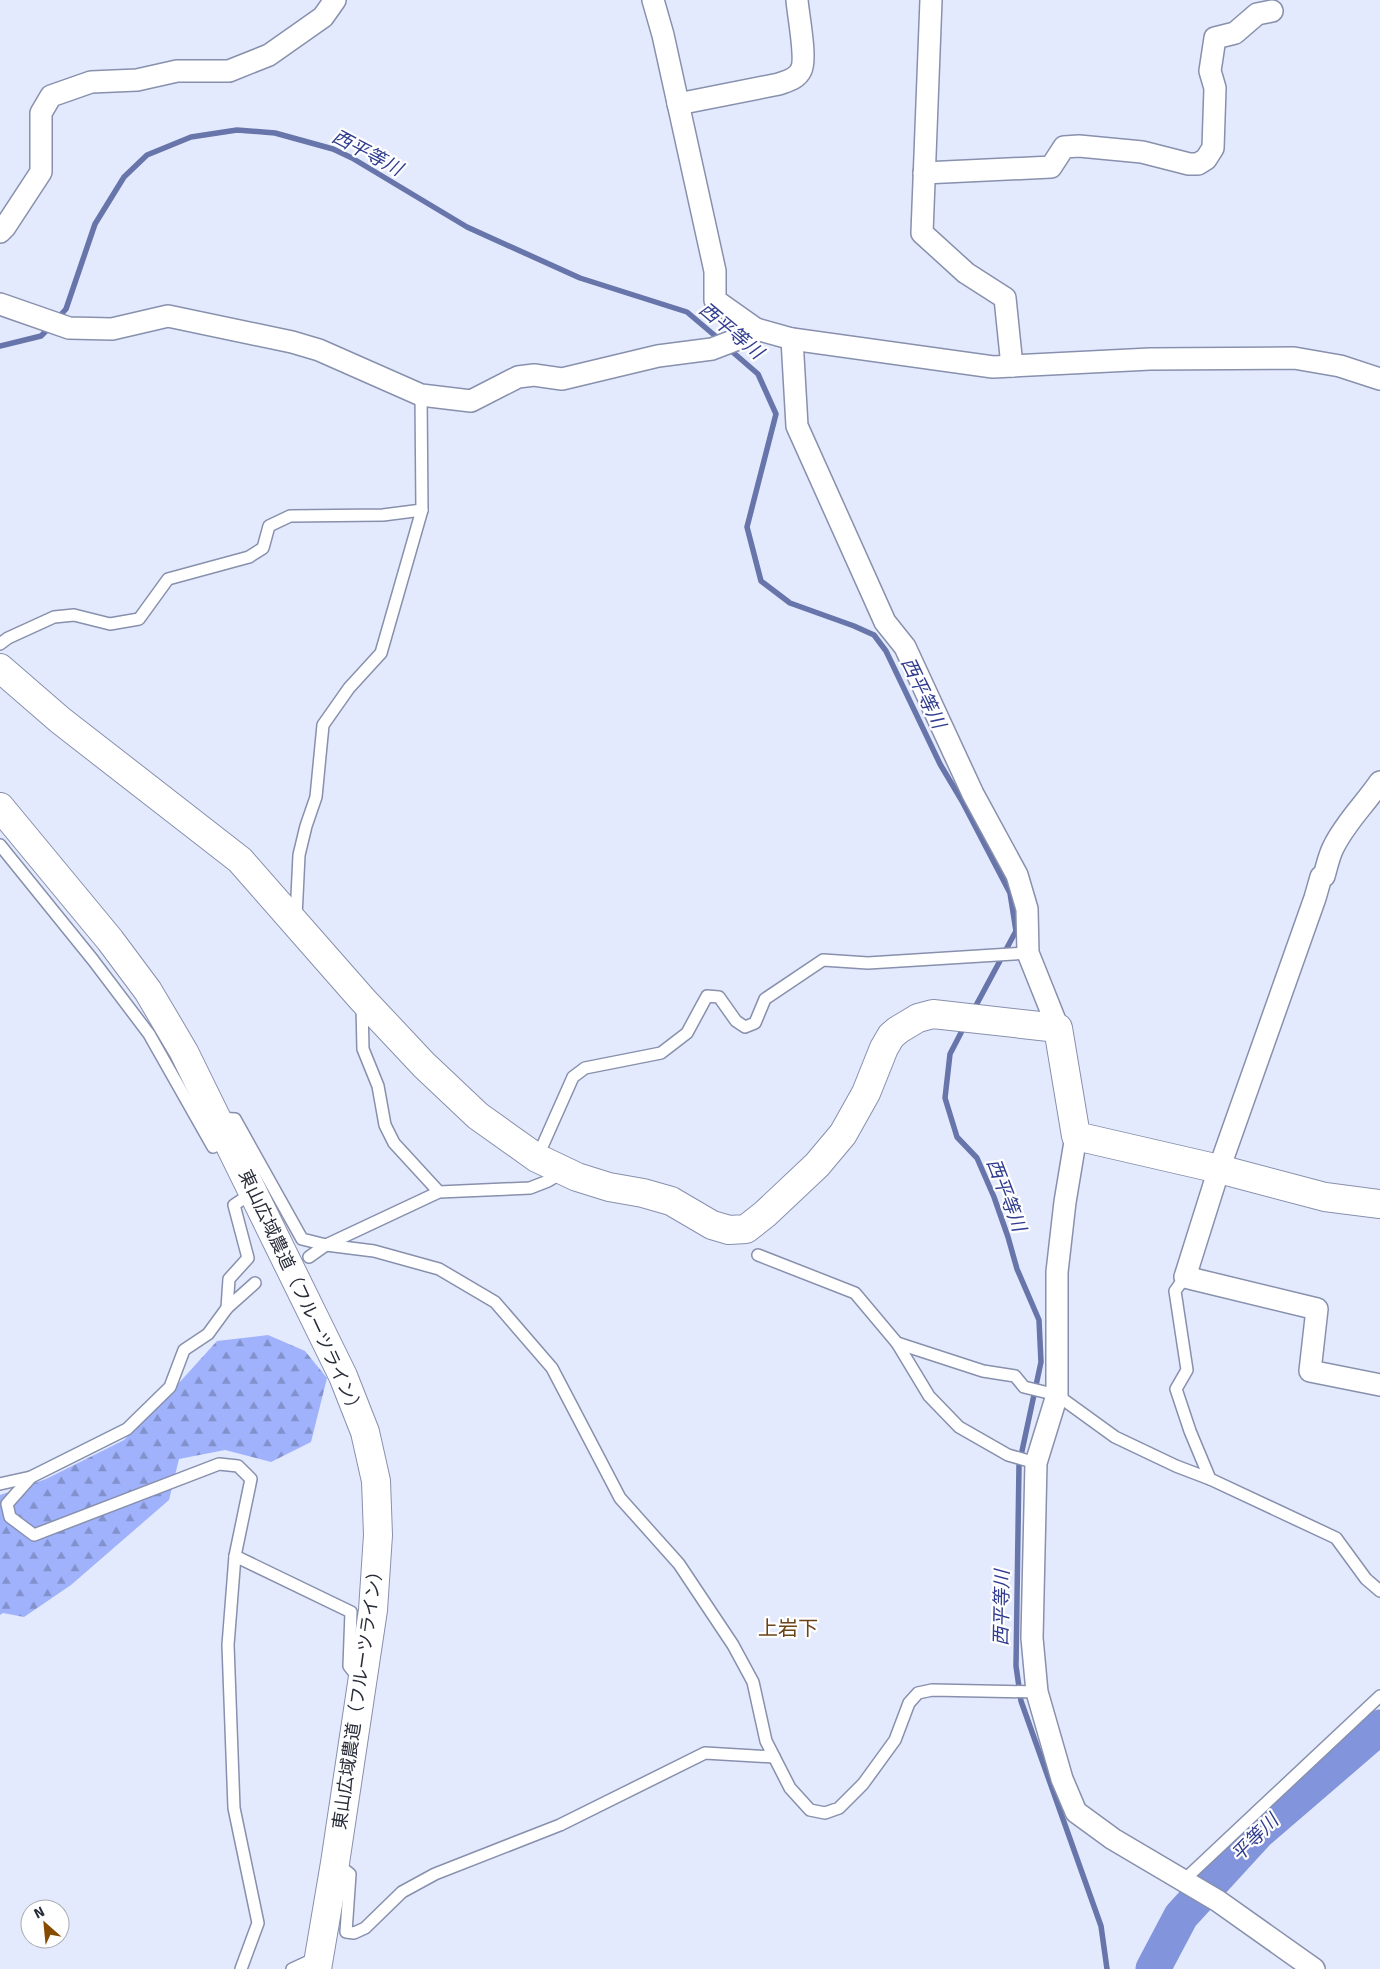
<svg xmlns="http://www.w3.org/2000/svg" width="1380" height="1969" font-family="Signika,'Noto Sans JP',sans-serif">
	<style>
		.forest { fill: url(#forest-firs) }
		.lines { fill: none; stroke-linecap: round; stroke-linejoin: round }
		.stream { stroke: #6775aa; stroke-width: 5.5 }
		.river { stroke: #8294db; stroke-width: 35 }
		.service-casing { stroke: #8790ad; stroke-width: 14 }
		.minor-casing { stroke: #8790ad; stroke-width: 24 }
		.tertiary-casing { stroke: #8790ad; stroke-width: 30 }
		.service { stroke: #fff; stroke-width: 11 }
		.minor { stroke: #fff; stroke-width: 21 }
		.tertiary { stroke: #fff; stroke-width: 28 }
		.labels { text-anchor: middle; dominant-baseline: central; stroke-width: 4.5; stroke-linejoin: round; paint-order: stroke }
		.street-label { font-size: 18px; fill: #292d39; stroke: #fff }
		.water-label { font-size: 19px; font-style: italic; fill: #313d90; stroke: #fff }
		.quarter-label { font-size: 20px; fill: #6c4319; stroke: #fff }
	</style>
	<defs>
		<pattern id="forest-firs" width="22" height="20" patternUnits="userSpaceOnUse" patternTransform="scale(1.25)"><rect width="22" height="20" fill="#9fb2fb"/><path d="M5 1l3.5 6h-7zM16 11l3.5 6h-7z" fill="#8291cc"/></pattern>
	</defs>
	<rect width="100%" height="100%" fill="#e4eafe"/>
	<path class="forest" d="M268,1335l37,16 22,27 -16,64 -40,20 -46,-12 -46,9 -10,41 -98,85 -47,32 -21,-4 -3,2v-120l46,-16 78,-39 54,-56 39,-43z"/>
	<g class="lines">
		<g class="stream">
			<path d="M56,320l10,-11 29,-85 29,-47 23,-22 44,-18 46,-7 38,3 58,16 19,9 115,69 113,51 107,34 33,28"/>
			<path d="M0,346l41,-10 9,-9"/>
			<path d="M728,348l30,26 18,40 -29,113 14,54 29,22 64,23 20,9 12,16 54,113 22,37 48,92 6,38 -43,80"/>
			<path d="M965,1025l-15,29 -5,44 12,39 20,21 17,39 14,40 9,32 22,51 2,42 -22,103 -3,201 5,35 80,225 6,43"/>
		</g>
		<path class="river" d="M1153,1969l28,-53 77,-84 122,-105"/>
		<defs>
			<g id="service">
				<path d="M0,644l8,-6 46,-21 20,-2 36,9 29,-5 29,-40 81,-22 14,-9 6,-22 21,-10 93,-1 39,-5"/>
				<path d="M0,845l93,115 56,74 64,113 14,-7"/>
				<path d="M296,917l3,-62 7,-29 10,-29 7,-72 26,-37 32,-35 41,-143 -1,-115"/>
				<path d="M362,1005l1,44 15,37 7,39 9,18 45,49"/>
				<path d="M217,1118l18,1 67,120 24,6 48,6 65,18 56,33 57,66 68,130 59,66 54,81 20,37 13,59 24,47 20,22 15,3 14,-5 24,-24 32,-44 14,-37 9,-10 14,-3 105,2"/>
				<path d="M537,1158l36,-81 12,-9 76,-15 26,-20 20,-37 12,1 17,24 9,6 10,-4 10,-24 58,-39 45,3 160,-10"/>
				<path d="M758,1255l97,38 42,50 32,53 30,31 49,28 28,8"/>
				<path d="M309,1257l17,-12 113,-53 91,-4 18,-7 15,-9"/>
				<path d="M1185,1277l-10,14 12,79 -11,19 14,42 20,48 126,59 30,41 14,12"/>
				<path d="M227,1308l2,-29 19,-21 -14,-53 18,-12"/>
				<path d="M897,1343l86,28 32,5 9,11 33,8 58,42 61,29 34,13"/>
				<path d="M31,1477l-24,27 3,13 24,18 185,-71 19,2 13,13 -16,77 116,56 -2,54 11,14"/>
				<path d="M0,1484l31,-7 96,-48 43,-42 14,-37 24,-16 19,-26 28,-25"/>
				<path d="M235,1556l-7,89 6,163 24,115 -17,46"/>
				<path d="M336,1863l14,11 -4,58 8,1 11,-5 37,-36 33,-18 125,-49 145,-72 69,4"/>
				<path d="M1184,1880l196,-184"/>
				<path d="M292,1969l26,-12"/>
			</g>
			<g id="minor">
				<path d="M653,0l10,35 52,236v29l41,29"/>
				<path d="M931,0l-9,233 44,40 39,25 7,68"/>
				<path d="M678,104l101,-20c8,-3 18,-5 22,-14 6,-11 -3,-56 -4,-70"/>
				<path d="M924,173l127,-6 13,-20 15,-1 63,6 47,12h9l8,-5 7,-11 2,-60 -5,-17 5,-33 20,-5 22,-19 15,-3"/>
				<path d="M0,232l5,-5 36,-55v-59l10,-17 40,-14 46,-2 40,-9h52l40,-16 54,-38 12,-17"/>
				<path d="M0,304l69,24 43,1 56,-13 124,26 27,8 102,45 50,6 47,-24 16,-2 28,4 96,-23 54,-7 26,-10 18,-10 36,10 201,28 157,-8 144,-1 46,8 40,13"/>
				<path d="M792,339l5,87 88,196 20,25 68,147 44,81 10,34 1,44 30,75"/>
				<path d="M1380,782c-15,22 -34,40 -46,64 -5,9 -7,20 -10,30l-3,1 -6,21 -96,271 -34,108 132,32 -7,62 70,14"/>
				<path d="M1076,1136l-11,66 -8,70v123l-21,68 -4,175 5,54 25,87 14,33 37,27 105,62 96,68"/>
			</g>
			<g id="tertiary">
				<path d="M0,668l60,52 180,140 122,139 62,66 54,51 59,42 40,19 32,10 34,6 28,8 41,24 17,5 17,-1 19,-15 52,-49 26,-31 23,-41 18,-45 7,-12 7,-6 20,-12 15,-4 125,14 18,108 143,33 106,28 55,7"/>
				<path d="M0,807l110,133 38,51 36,61 159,324 22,56 11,49 2,54 -5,75 -38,253 -18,106"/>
			</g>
		</defs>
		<use href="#service" class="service-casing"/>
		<use href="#minor" class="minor-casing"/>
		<use href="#tertiary" class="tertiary-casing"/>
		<use href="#service" class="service"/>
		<use href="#minor" class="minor"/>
		<use href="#tertiary" class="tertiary"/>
	</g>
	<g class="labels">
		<g class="street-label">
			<text transform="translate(301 1293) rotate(65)">東山広域農道（フルーツライン）</text>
			<text transform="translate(358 1696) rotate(-82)">東山広域農道（フルーツライン）</text>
		</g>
		<g class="water-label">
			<text transform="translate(367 153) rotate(28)">西平等川</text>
			<text transform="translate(731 331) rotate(40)">西平等川</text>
			<text transform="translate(923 693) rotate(64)">西平等川</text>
			<text transform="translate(1006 1195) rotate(69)">西平等川</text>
			<text transform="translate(1002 1608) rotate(-89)">西平等川</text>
			<text transform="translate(1255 1838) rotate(-45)">平等川</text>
		</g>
		<g class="quarter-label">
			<text x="788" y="1628">上岩下</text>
		</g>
	</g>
	<g transform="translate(45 1924) rotate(333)"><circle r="24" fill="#ffffff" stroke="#a9abb0"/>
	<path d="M0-4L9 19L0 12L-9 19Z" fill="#854b00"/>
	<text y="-8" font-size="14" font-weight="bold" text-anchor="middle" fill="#292d39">N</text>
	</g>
</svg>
